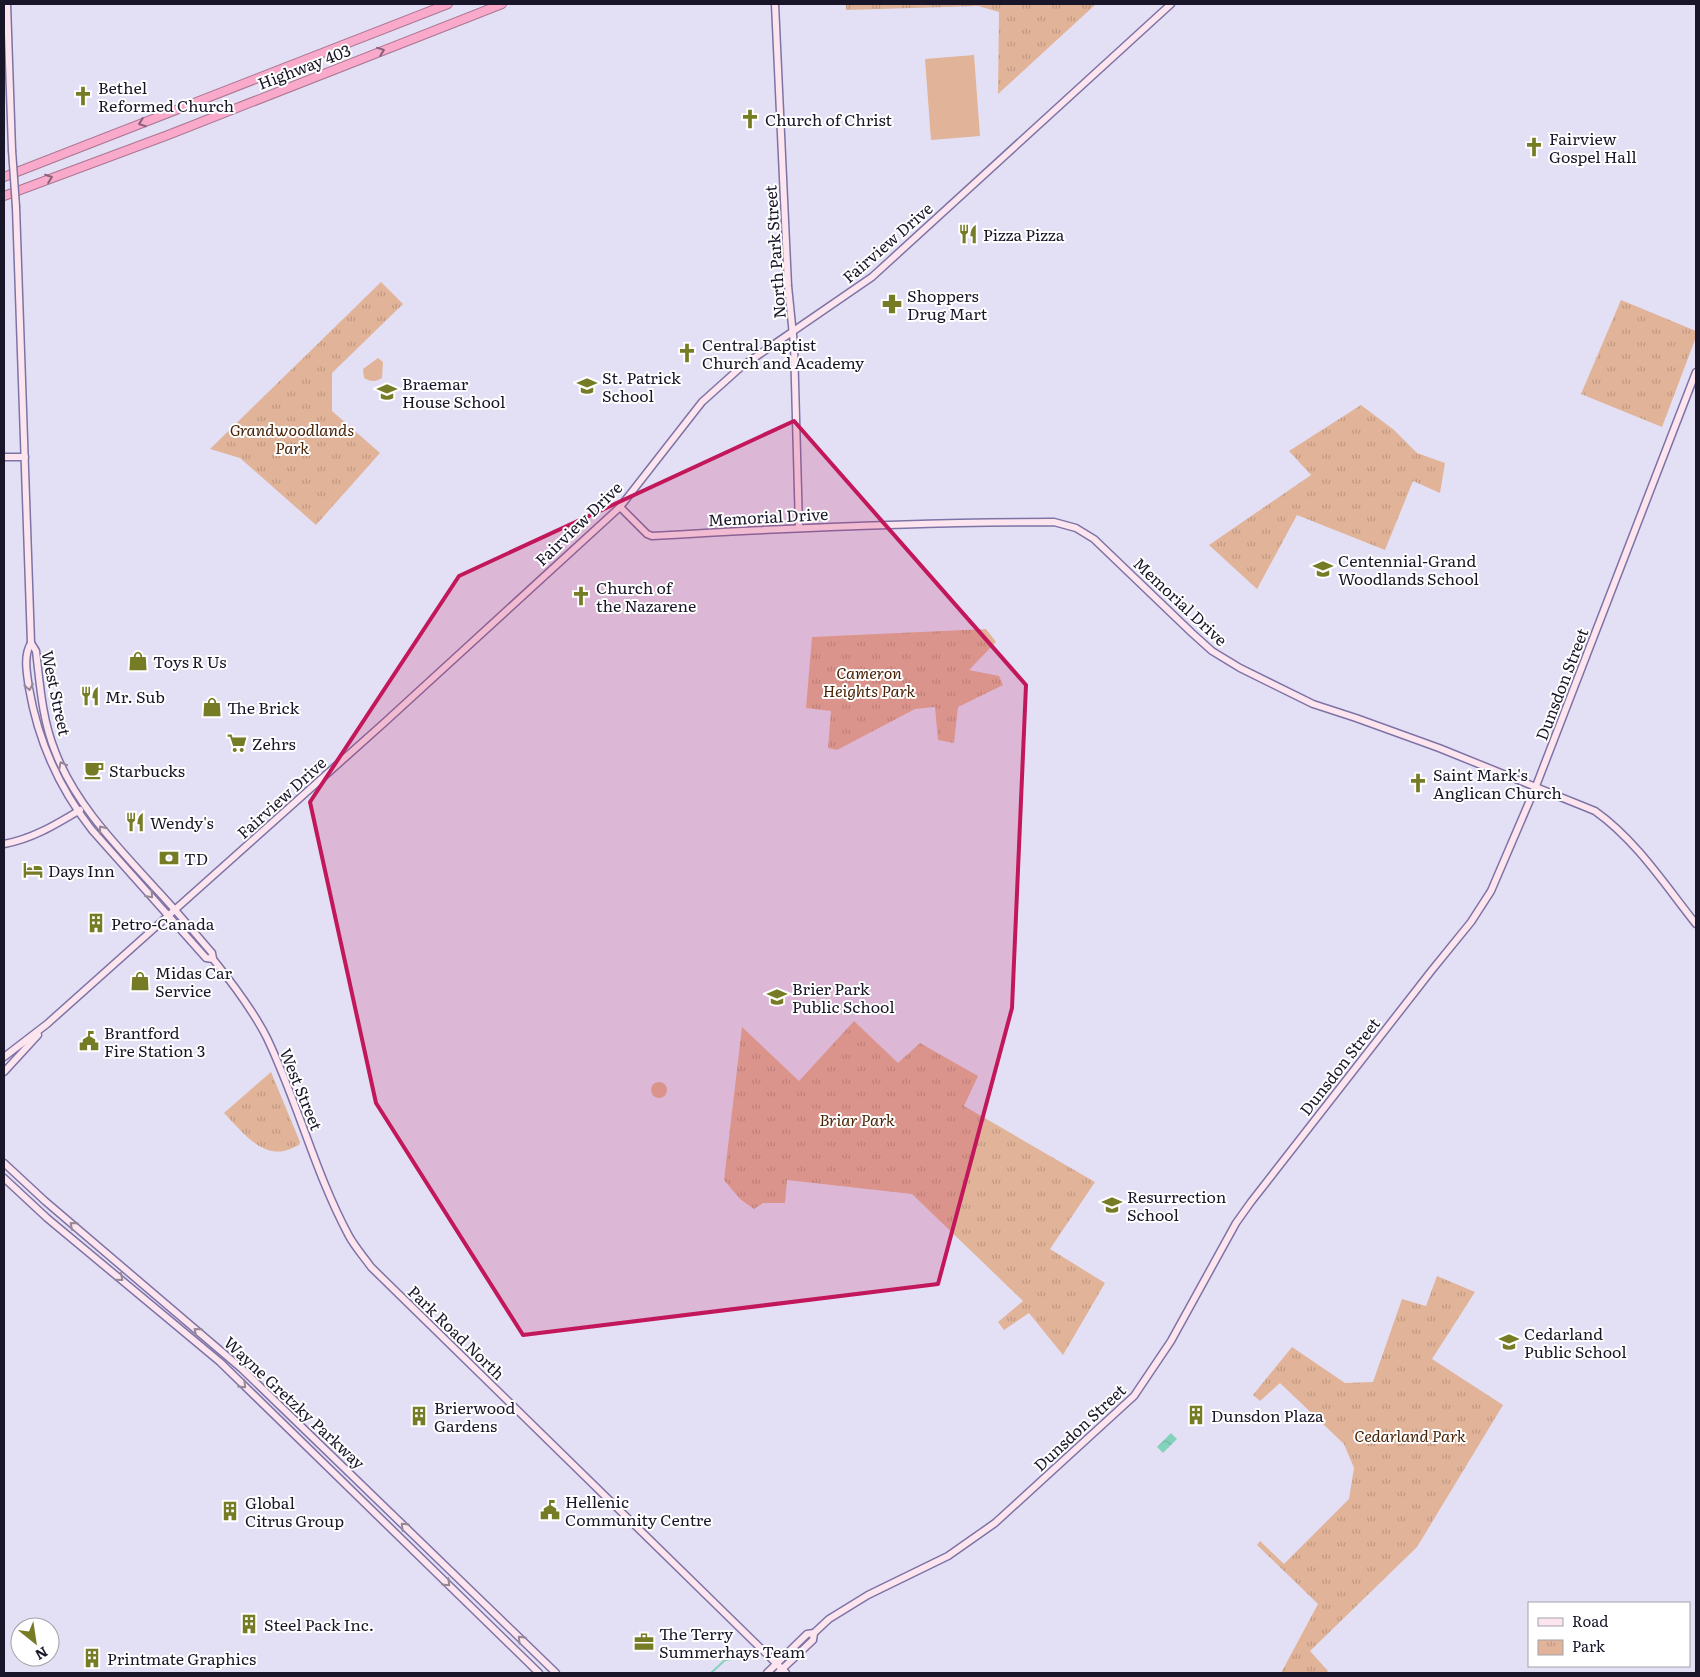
<svg xmlns="http://www.w3.org/2000/svg" width="1700" height="1677" font-family="Literata,serif">
	<style>
		.grass { fill: #e1b398 }
		.park { fill: url(#park-tufts) }
		.water { fill: url(#water-waves) }
		.lines { fill: none; stroke-linecap: round; stroke-linejoin: round }
		.stream { stroke: #83d3bb; stroke-width: 2 }
		.secondary-casing { stroke: #7d73a5; stroke-width: 9 }
		.highway-casing { stroke: #ab7692; stroke-width: 10 }
		.secondary { stroke: #fde5ef; stroke-width: 6 }
		.highway { stroke: #f9a9ca; stroke-width: 8 }
		.secondary-bridge-casing { stroke: #7d73a5; stroke-width: 9; stroke-linecap: butt }
		.secondary-bridge { stroke: #fde5ef; stroke-width: 6 }
		.oneway { stroke: #8a607a }
		.oneway2 { stroke: #978896 }
		.marked { fill: #c2185b; fill-opacity: 0.2; stroke: #c2185b; stroke-width: 4; stroke-linejoin: round }
		.labels { text-anchor: middle; dominant-baseline: central; stroke-width: 4; stroke-linejoin: round; paint-order: stroke }
		.street-label { font-size: 16px; fill: #1a162a; stroke: #fff }
		.poi-label { font-size: 16px; fill: #1a162a; stroke: #fff; text-anchor: start }
		.park-label { font-size: 16px; font-style: italic; fill: #482205; stroke: #fff }
	</style>
	<defs>
		<pattern id="park-tufts" width="24" height="20" patternUnits="userSpaceOnUse" patternTransform="scale(1.25)"><rect width="24" height="20" fill="#e1b398"/><path d="M3 7l-1-3M5 7V3M7 7l1-3M15 17l-1-3M17 17v-4M19 17l1-3" fill="none" stroke="#c09983"/></pattern>
		<pattern id="water-waves" width="16" height="10" patternUnits="userSpaceOnUse" patternTransform="scale(1.25)"><rect width="16" height="10" fill="#83d3bb"/><path d="M0 5q4-4 8 0t8 0" fill="none" stroke="#71b4a1"/></pattern>
	</defs>
	<rect width="100%" height="100%" fill="#e3e0f6"/>
	<g class="grass">
		<path d="M974,55l6,81 -49,4 -6,-81z"/>
		<path d="M378,358l5,4 -1,16c-7,4 -11,4 -18,0l-1,-9z"/>
		<circle cx="659" cy="1090" r="8"/>
	</g>
	<g class="park">
		<path d="M846,4h250l-98,90 1,-82 -21,-6 -132,4z"/>
		<path d="M381,282l22,22 -71,69v38l48,42 -64,72 -76,-67 -30,-9z"/>
		<path d="M1621,300l75,31v6l-34,90 -81,-33z"/>
		<path d="M1361,405l33,25 23,23 28,10 -5,30 -27,-12 -28,69 -88,-35 -40,74 -48,-44 102,-70 -22,-24z"/>
		<path d="M986,629l10,13 -27,28 30,6 4,9 -45,22 -4,36 -16,-3 -3,-33 -20,2 -78,41 -9,-2 3,-37 -25,-3 6,-71z"/>
		<path d="M854,1021l44,42 22,-20 58,33 -14,30 131,76 -45,67 55,34 -42,72 -34,-42 -25,17 -6,-8 25,-21 -111,-107 -125,-14 -2,23h-22l-9,6 -14,-10 -16,-19 18,-153 57,54z"/>
		<path d="M271,1072l29,70 -1,3c-5,2 -10,5 -15,6 -25,5 -45,-23 -60,-38z"/>
		<path d="M1437,1276l38,16 -43,67 71,46 -86,142 -107,104 18,20 -2,2h-45l37,-69 -61,-59 3,-4 24,23 65,-65 5,-31 -10,-24 -64,-61 -20,18 -7,-6 39,-48 53,36 28,-1 29,-83 24,7z"/>
	</g>
	<path class="water" d="M1171,1433l6,6 -14,14 -6,-6z"/>
	<g class="lines">
		<path class="stream" d="M711,1673l14,-13 7,-1"/>
		<defs>
			<g id="secondary">
				<path d="M7,4l5,146"/>
				<path d="M775,4l13,282 6,59 5,183"/>
				<path d="M16,207l15,436 5,8c4,33 6,68 19,100 20,53 62,95 100,137 20,21 38,43 57,65l1,6c20,25 40,51 54,79 31,65 48,135 82,198 6,11 15,21 22,31l415,406"/>
				<path d="M4,457h21"/>
				<path d="M620,507l27,27 5,2c134,-8 268,-14 402,-14l22,6 18,11 98,94 20,18 28,17 73,36 43,14 83,30 156,63c41,29 70,74 101,113"/>
				<path d="M31,643c-8,13 -4,31 -2,45 9,53 30,100 63,142l114,128 7,1"/>
				<path d="M4,844c28,-5 51,-19 76,-34"/>
				<path d="M4,1057l43,-33 338,-302 235,-215 82,-105 39,-35 131,-90 299,-273"/>
				<path d="M4,1072l34,-37"/>
				<path d="M4,1163l41,38 197,168 314,304"/>
				<path d="M4,1178l43,40 173,144 319,311"/>
				<path d="M767,1673l40,-39 7,-1 15,-14 39,-24 80,-39 47,-33 139,-127 37,-55 65,-118 15,-21 181,-232 39,-48 20,-31 45,-105 160,-414"/>
				<path d="M778,1673l35,-33 1,-7"/>
			</g>
			<g id="highway">
				<path d="M4,177l444,-173"/>
				<path d="M4,196l164,-61 334,-131"/>
			</g>
		</defs>
		<use href="#secondary" class="secondary-casing"/>
		<use href="#highway" class="highway-casing"/>
		<use href="#secondary" class="secondary"/>
		<use href="#highway" class="highway"/>
		<defs>
			<path id="secondary-bridge" d="M12,150l4,57"/>
		</defs>
		<use href="#secondary-bridge" class="secondary-bridge-casing"/>
		<use href="#secondary-bridge" class="secondary-bridge"/>
	</g>
	<defs><path id="oneway-chevron" d="M-2-3.5L2.5 0L-2 3.5" fill="none" stroke-width="1.6" stroke-linecap="round" stroke-linejoin="round" transform="scale(1.25)"/></defs>
	<g class="oneway">
		<use href="#oneway-chevron" transform="translate(381 51) rotate(-21)"/>
		<use href="#oneway-chevron" transform="translate(142 123) rotate(159)"/>
		<use href="#oneway-chevron" transform="translate(49 178) rotate(-20)"/>
	</g>
	<g class="oneway2">
		<use href="#oneway-chevron" transform="translate(29 687) rotate(80)"/>
		<use href="#oneway-chevron" transform="translate(62 765) rotate(-117)"/>
		<use href="#oneway-chevron" transform="translate(102 829) rotate(-128)"/>
		<use href="#oneway-chevron" transform="translate(150 895) rotate(48)"/>
		<use href="#oneway-chevron" transform="translate(73 1225) rotate(-140)"/>
		<use href="#oneway-chevron" transform="translate(120 1278) rotate(40)"/>
		<use href="#oneway-chevron" transform="translate(197 1331) rotate(-140)"/>
		<use href="#oneway-chevron" transform="translate(243 1385) rotate(44)"/>
		<use href="#oneway-chevron" transform="translate(404 1526) rotate(-136)"/>
		<use href="#oneway-chevron" transform="translate(447 1583) rotate(44)"/>
		<use href="#oneway-chevron" transform="translate(521 1639) rotate(-135)"/>
	</g>
	<path class="marked" d="M794,421l232,264 -14,323 -74,276 -415,51 -147,-232 -66,-301 149,-226z"/>
	<defs>
		<symbol id="church-bare" viewBox="-9 -9 18 18"><path d="M-1.2-6h2.4v3.5h3.3v2.4h-3.3V6h-2.4V-.1h-3.3v-2.4h3.3Z" fill="#767c26" stroke="#fff" stroke-width="2.5" paint-order="stroke"/></symbol>
		<symbol id="restaurant-bare" viewBox="-9 -9 18 18"><path d="M-5-6h1v4h1v-4h1v4h1v-4h1v5L-1.5 .5V6h-2V.5L-5-1ZM5-6V6H3V1.5H1.5Q1.5-4 5-6Z" fill="#767c26" stroke="#fff" stroke-width="2.5" paint-order="stroke"/></symbol>
		<symbol id="pharmacy-bare" viewBox="-9 -9 18 18"><path d="M-2-6h4v4h4v4h-4v4h-4v-4h-4v-4h4Z" fill="#767c26" stroke="#fff" stroke-width="2.5" paint-order="stroke"/></symbol>
		<symbol id="school-bare" viewBox="-9 -9 18 18"><path d="M0-5L7-2L0 1L-7-2ZM-4 1L0 2.5L4 1V4Q0 6-4 4Z" fill="#767c26" stroke="#fff" stroke-width="2.5" paint-order="stroke"/></symbol>
		<symbol id="shop-bare" viewBox="-9 -9 18 18"><path d="M-5-2.5h2.3a2.7 3.5 0 0 1 5.4 0H5L5.5 6h-11ZM-1.5-2.5h3a1.5 2.3 0 0 0-3 0Z" fill="#767c26" stroke="#fff" stroke-width="2.5" paint-order="stroke"/></symbol>
		<symbol id="supermarket-bare" viewBox="-9 -9 18 18"><path d="M-6-5.5h2.5l.6 2H6L4.5 2H-2.5L-4.4-4H-6ZM-1.5 3.2a1.3 1.3 0 1 0 .1 0ZM3 3.2a1.3 1.3 0 1 0 .1 0Z" fill="#767c26" stroke="#fff" stroke-width="2.5" paint-order="stroke"/></symbol>
		<symbol id="cafe-bare" viewBox="-9 -9 18 18"><path d="M-5.5-4.5H6V0H3Q3 3.5 0 3.5H-2.5Q-5.5 3.5-5.5 0ZM3-3.2v2h1.7v-2ZM-6 4.5H4V6H-6Z" fill="#767c26" stroke="#fff" stroke-width="2.5" paint-order="stroke"/></symbol>
		<symbol id="bank-bare" viewBox="-9 -9 18 18"><path d="M-6-4H6V4H-6ZM0-2.3a2.3 2.3 0 1 0 0 4.6a2.3 2.3 0 1 0 0-4.6Z" fill="#767c26" stroke="#fff" stroke-width="2.5" paint-order="stroke"/></symbol>
		<symbol id="hotel-bare" viewBox="-9 -9 18 18"><path d="M-6-4.5h1.5V1H6V5H4.5V3h-9V5H-6ZM-4 0a1.8 1.8 0 1 1 3.6 0ZM.5 0V-2.5h3Q6-2.5 6 0Z" fill="#767c26" stroke="#fff" stroke-width="2.5" paint-order="stroke"/></symbol>
		<symbol id="building-bare" viewBox="-9 -9 18 18"><path d="M-4-6H4V6H1V3H-1V6H-4ZM-2.5-4.3h1.7v1.8h-1.7ZM.8-4.3h1.7v1.8H.8ZM-2.5-1h1.7V.8h-1.7ZM.8-1h1.7V.8H.8Z" fill="#767c26" stroke="#fff" stroke-width="2.5" paint-order="stroke"/></symbol>
		<symbol id="civic-bare" viewBox="-9 -9 18 18"><path d="M-.6-6.5H3V-4.5H.6V-3L4-1V1h2V6H-6V1h2V-1L-.6-3ZM-1.2 2.5V6h2.4V2.5Z" fill="#767c26" stroke="#fff" stroke-width="2.5" paint-order="stroke"/></symbol>
		<symbol id="office-bare" viewBox="-9 -9 18 18"><path d="M-6-3h4V-5.5h4V-3h4V5H-6ZM-1-4.5V-3h2v-1.5ZM-6 0V1H6V0Z" fill="#767c26" stroke="#fff" stroke-width="2.5" paint-order="stroke"/></symbol>
	</defs>
	<g fill-rule="evenodd">
		<use href="#church-bare" x="69" y="82" width="28" height="28"/>
		<use href="#church-bare" x="736" y="105" width="28" height="28"/>
		<use href="#church-bare" x="1520" y="133" width="28" height="28"/>
		<use href="#restaurant-bare" x="954" y="220" width="28" height="28"/>
		<use href="#pharmacy-bare" x="878" y="290" width="28" height="28"/>
		<use href="#church-bare" x="673" y="339" width="28" height="28"/>
		<use href="#school-bare" x="573" y="372" width="28" height="28"/>
		<use href="#school-bare" x="373" y="378" width="28" height="28"/>
		<use href="#school-bare" x="1309" y="555" width="28" height="28"/>
		<use href="#church-bare" x="567" y="582" width="28" height="28"/>
		<use href="#shop-bare" x="124" y="647" width="28" height="28"/>
		<use href="#restaurant-bare" x="76" y="682" width="28" height="28"/>
		<use href="#shop-bare" x="198" y="693" width="28" height="28"/>
		<use href="#supermarket-bare" x="223" y="729" width="28" height="28"/>
		<use href="#cafe-bare" x="80" y="756" width="28" height="28"/>
		<use href="#church-bare" x="1404" y="769" width="28" height="28"/>
		<use href="#restaurant-bare" x="121" y="808" width="28" height="28"/>
		<use href="#bank-bare" x="155" y="844" width="28" height="28"/>
		<use href="#hotel-bare" x="19" y="856" width="28" height="28"/>
		<use href="#building-bare" x="82" y="909" width="28" height="28"/>
		<use href="#shop-bare" x="126" y="967" width="28" height="28"/>
		<use href="#school-bare" x="763" y="983" width="28" height="28"/>
		<use href="#civic-bare" x="75" y="1027" width="28" height="28"/>
		<use href="#school-bare" x="1098" y="1191" width="28" height="28"/>
		<use href="#school-bare" x="1495" y="1328" width="28" height="28"/>
		<use href="#building-bare" x="1182" y="1401" width="28" height="28"/>
		<use href="#building-bare" x="405" y="1402" width="28" height="28"/>
		<use href="#civic-bare" x="536" y="1496" width="28" height="28"/>
		<use href="#building-bare" x="216" y="1497" width="28" height="28"/>
		<use href="#building-bare" x="235" y="1610" width="28" height="28"/>
		<use href="#office-bare" x="630" y="1628" width="28" height="28"/>
		<use href="#building-bare" x="78" y="1644" width="28" height="28"/>
	</g>
	<g class="labels">
		<g class="street-label">
			<text transform="translate(304 66) rotate(-21)">Highway 403</text>
			<text transform="translate(887 242) rotate(-41)">Fairview Drive</text>
			<text transform="translate(774 252) rotate(-94)">North Park Street</text>
			<text transform="translate(768 516) rotate(-3)">Memorial Drive</text>
			<text transform="translate(578 523) rotate(-44)">Fairview Drive</text>
			<text transform="translate(1181 601) rotate(43)">Memorial Drive</text>
			<text transform="translate(1561 684) rotate(-69)">Dunsdon Street</text>
			<text transform="translate(57 693) rotate(78)">West Street</text>
			<text transform="translate(281 797) rotate(-42)">Fairview Drive</text>
			<text transform="translate(1339 1066) rotate(-52)">Dunsdon Street</text>
			<text transform="translate(302 1089) rotate(68)">West Street</text>
			<text transform="translate(457 1332) rotate(44)">Park Road North</text>
			<text transform="translate(295 1402) rotate(43)">Wayne Gretzky Parkway</text>
			<text transform="translate(1079 1427) rotate(-43)">Dunsdon Street</text>
		</g>
		<g class="poi-label">
			<text x="98" y="87">Bethel<tspan x="98" dy="18">Reformed Church</tspan></text>
			<text x="765" y="119">Church of Christ</text>
			<text x="1549" y="138">Fairview<tspan x="1549" dy="18">Gospel Hall</tspan></text>
			<text x="983" y="234">Pizza Pizza</text>
			<text x="907" y="295">Shoppers<tspan x="907" dy="18">Drug Mart</tspan></text>
			<text x="702" y="344">Central Baptist<tspan x="702" dy="18">Church and Academy</tspan></text>
			<text x="602" y="377">St. Patrick<tspan x="602" dy="18">School</tspan></text>
			<text x="402" y="383">Braemar<tspan x="402" dy="18">House School</tspan></text>
			<text x="1338" y="560">Centennial-Grand<tspan x="1338" dy="18">Woodlands School</tspan></text>
			<text x="596" y="587">Church of<tspan x="596" dy="18">the Nazarene</tspan></text>
			<text x="153" y="661">Toys R Us</text>
			<text x="105" y="696">Mr. Sub</text>
			<text x="227" y="707">The Brick</text>
			<text x="252" y="743">Zehrs</text>
			<text x="109" y="770">Starbucks</text>
			<text x="1433" y="774">Saint Mark's<tspan x="1433" dy="18">Anglican Church</tspan></text>
			<text x="150" y="822">Wendy's</text>
			<text x="184" y="858">TD</text>
			<text x="48" y="870">Days Inn</text>
			<text x="111" y="923">Petro-Canada</text>
			<text x="155" y="972">Midas Car<tspan x="155" dy="18">Service</tspan></text>
			<text x="792" y="988">Brier Park<tspan x="792" dy="18">Public School</tspan></text>
			<text x="104" y="1032">Brantford<tspan x="104" dy="18">Fire Station 3</tspan></text>
			<text x="1127" y="1196">Resurrection<tspan x="1127" dy="18">School</tspan></text>
			<text x="1524" y="1333">Cedarland<tspan x="1524" dy="18">Public School</tspan></text>
			<text x="434" y="1407">Brierwood<tspan x="434" dy="18">Gardens</tspan></text>
			<text x="1211" y="1415">Dunsdon Plaza</text>
			<text x="565" y="1501">Hellenic<tspan x="565" dy="18">Community Centre</tspan></text>
			<text x="245" y="1502">Global<tspan x="245" dy="18">Citrus Group</tspan></text>
			<text x="264" y="1624">Steel Pack Inc.</text>
			<text x="659" y="1633">The Terry<tspan x="659" dy="18">Summerhays Team</tspan></text>
			<text x="107" y="1658">Printmate Graphics</text>
		</g>
		<g class="park-label">
			<text x="292" y="429">Grandwoodlands<tspan x="292" dy="18">Park</tspan></text>
			<text x="869" y="672">Cameron<tspan x="869" dy="18">Heights Park</tspan></text>
			<text x="857" y="1119">Briar Park</text>
			<text x="1410" y="1435">Cedarland Park</text>
		</g>
	</g>
	<rect width="1700" height="1677" fill="none" stroke="#1a162a" stroke-width="10"/>
	<rect x="1528" y="1602" width="162" height="65" fill="#ffffff" stroke="#a3a2aa"/>
	<rect x="1538" y="1618" width="25" height="8" fill="#fde5ef" stroke="#a3a2aa"/>
	<text x="1572" y="1627" font-size="15" fill="#1a162a">Road</text>
	<rect x="1538" y="1640" width="25" height="15" fill="url(#park-tufts)" stroke="#a3a2aa"/>
	<text x="1572" y="1652" font-size="15" fill="#1a162a">Park</text>
	<g transform="translate(35 1642) rotate(150)"><circle r="24" fill="#ffffff" stroke="#a3a2aa"/>
	<path d="M0-4L9 19L0 12L-9 19Z" fill="#767c26"/>
	<text y="-8" font-size="14" font-weight="bold" text-anchor="middle" fill="#1a162a">N</text>
	</g>
</svg>
